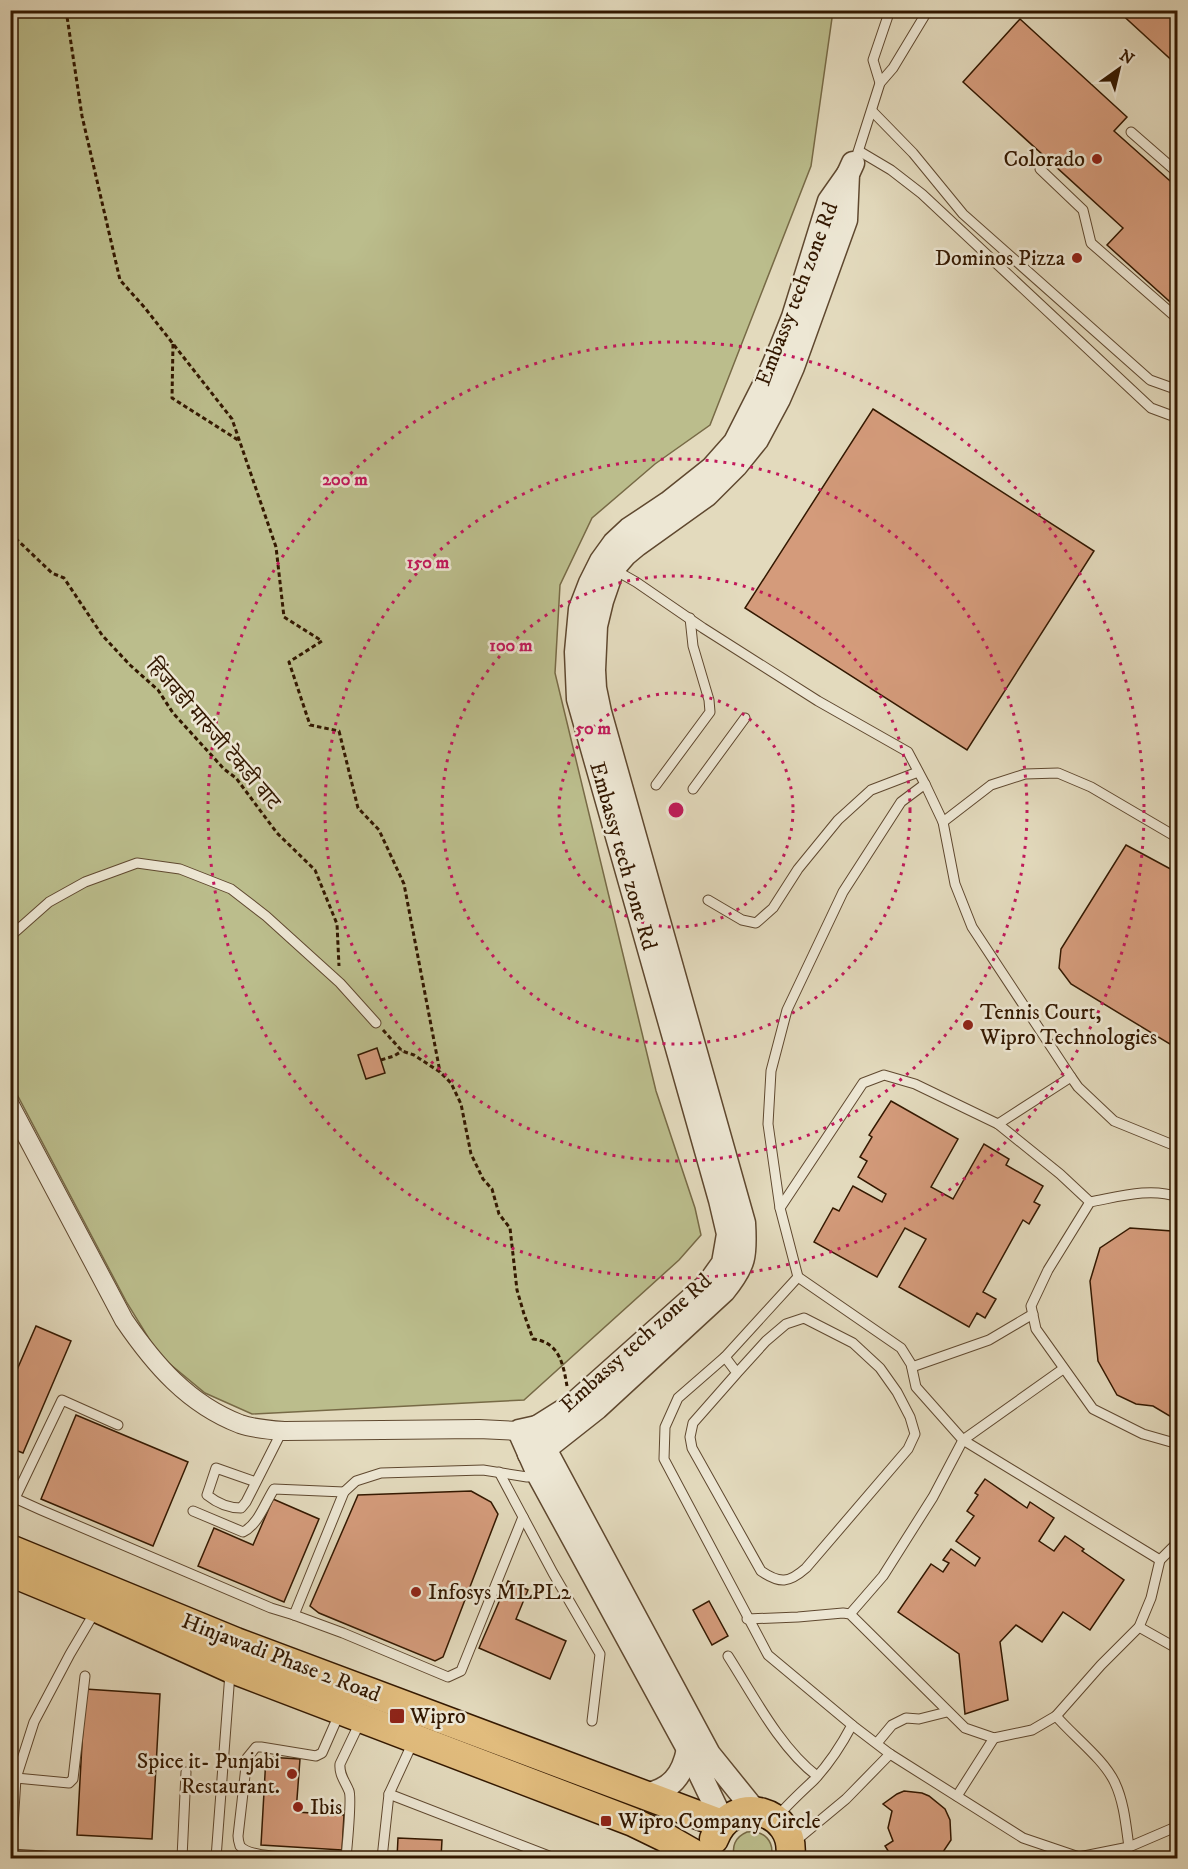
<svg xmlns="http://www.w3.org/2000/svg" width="1188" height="1869" font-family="'IM FELL DW Pica','Noto Serif Devanagari',serif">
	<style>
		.green { fill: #bbbd8c; stroke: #776a46; stroke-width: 1.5 }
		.building { fill: #d49b7b; stroke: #331800; stroke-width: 1.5 }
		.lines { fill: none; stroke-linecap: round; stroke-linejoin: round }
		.service-casing { stroke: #5f482f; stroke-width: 11 }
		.minor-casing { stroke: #5f482f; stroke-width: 20 }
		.tertiary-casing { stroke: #5f482f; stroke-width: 25 }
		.primary-casing { stroke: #331800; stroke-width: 31 }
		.path { stroke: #331800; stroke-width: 3; stroke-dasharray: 4.5 3; stroke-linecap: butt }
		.service { stroke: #ede7d4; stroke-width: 9 }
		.minor { stroke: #ede7d4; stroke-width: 18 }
		.tertiary { stroke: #ede7d4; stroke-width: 22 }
		.primary { stroke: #e2bd7e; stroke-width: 28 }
		.ring { fill: none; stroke: #c2185b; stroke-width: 3; stroke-dasharray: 3 6 }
		.poi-dot { fill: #8f2418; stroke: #ede7d4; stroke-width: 2 }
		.labels { text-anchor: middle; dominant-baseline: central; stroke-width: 5; stroke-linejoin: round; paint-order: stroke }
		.poi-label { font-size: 22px; fill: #331800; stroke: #ede7d4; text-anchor: start }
		.street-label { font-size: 22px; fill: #331800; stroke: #ede7d4 }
		.centre { fill: #c2185b; stroke: #ede7d4; stroke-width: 3 }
		.ring-label { font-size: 18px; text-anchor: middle; font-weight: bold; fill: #c2185b; stroke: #ede7d4; stroke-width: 5; stroke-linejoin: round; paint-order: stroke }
	</style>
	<rect width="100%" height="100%" fill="#e3dabd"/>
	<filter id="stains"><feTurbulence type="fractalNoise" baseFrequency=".00333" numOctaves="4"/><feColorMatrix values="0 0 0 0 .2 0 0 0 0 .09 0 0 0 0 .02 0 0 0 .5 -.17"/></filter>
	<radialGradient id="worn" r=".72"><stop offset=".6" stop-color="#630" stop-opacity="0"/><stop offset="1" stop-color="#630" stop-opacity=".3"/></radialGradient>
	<g class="green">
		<path d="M10,11h823l-22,155 -101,259 -55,39 -63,54 -32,67 -5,88 101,418 39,117 6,27 -22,25 -155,140 -272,14 -47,-21 -46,-38 -32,-52 -116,-220z"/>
		<path d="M747,1832c17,-2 28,9 24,26h-36c-4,-11 0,-21 12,-26z"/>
	</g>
	<g class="building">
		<path d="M1117,10h61v56z"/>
		<path d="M1020,19l107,98 -13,14 64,57v121l-71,-64 16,-17 -160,-146z"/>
		<path d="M873,409l221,142 -127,199 -222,-142z"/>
		<path d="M1126,845l52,28v176l-107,-65 -12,-16 2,-19z"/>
		<path d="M377,1048l8,25 -19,6 -8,-24z"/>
		<path d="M891,1101l67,38 -27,48 22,12 31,-55 25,15 -3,6 37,21 -9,16 6,3 -11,19 -6,-4 -40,72 13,7 -11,19 -8,-5 -8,14 -70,-40 27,-48 -21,-11 -28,49 -63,-35 19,-34 6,3 14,-25 29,16 4,-8 -28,-17 9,-16 -7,-4 12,-20 -3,-2z"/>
		<path d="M1130,1228l42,3 2,16h4v174l-25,-15 -17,-2 -19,-9 -19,-34 -8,-80 10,-33z"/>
		<path d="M36,1326l35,15 -48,112 -13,-5v-62z"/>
		<path d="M76,1415l112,47 -35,84 -112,-47z"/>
		<path d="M985,1479l42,29 3,-6 24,16 -15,23 15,10 11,-15 19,13 -2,2 42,29 -34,50 -27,-18 -21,30 -26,-17 -16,17 8,58 -43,14 -6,-60 -61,-42 33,-48 12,8 6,-9 -6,-3 8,-11 24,17 5,-8 -24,-17 18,-25 -7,-5 11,-16 -3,-2z"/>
		<path d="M471,1491l20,11 7,12 -55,143 -8,4 -116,-48 -9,-7 48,-111z"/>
		<path d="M273,1499l46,20 -35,83 -86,-36 16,-38 39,17z"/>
		<path d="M508,1581l20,9 -12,29 50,22 -16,38 -71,-31z"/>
		<path d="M709,1601l19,35 -16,9 -19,-35z"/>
		<path d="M85,1689l75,5 -8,145 -75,-4z"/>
		<path d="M266,1757l34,2 -4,53 48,3 -2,35 -81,-5z"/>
		<path d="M904,1791l18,2 7,3 16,13 5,11 1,20 -10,15 -7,3h-36l-8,-4 -5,-8 8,-5 -5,-13 4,-17 -9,-7 14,-10z"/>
		<path d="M398,1838l44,2 -1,18h-44z"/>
	</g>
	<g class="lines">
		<defs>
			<g id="service">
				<path d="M880,83l-7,-23 17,-50"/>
				<path d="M872,111l41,42 50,61 187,166 28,10"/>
				<path d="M1131,132l47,41"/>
				<path d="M859,151l32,19 31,24 229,214 27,10"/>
				<path d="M857,155l23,-72 13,-15 35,-58"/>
				<path d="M1040,169l43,41 8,33 87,76"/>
				<path d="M613,569l23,13 67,46 115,73 90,51 17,32 18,38 12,62 17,43 99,150 7,10 36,34 64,26"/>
				<path d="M925,784l-24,18 -58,90 -56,118 -16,61 -3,53 12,84 18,69 -73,80 -47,41 -13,29 -1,32 104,196 84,70 38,29 133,84 56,19 50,-10 49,-21"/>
				<path d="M656,785l54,-73 -1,-12 -16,-54 -3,-28"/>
				<path d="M693,789l52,-71"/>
				<path d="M943,822l48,-37 34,-11 33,-1 33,14 87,51"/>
				<path d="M708,900l34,20 14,3 17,-15 25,-39 40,-49 33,-30 47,-18"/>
				<path d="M10,939l4,-6 35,-31 36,-20 52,-19 43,6 51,20 35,27 74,67 36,40"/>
				<path d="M998,1124l73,-47"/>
				<path d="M1178,1197c-28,-10 -60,0 -88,5l-42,68 -17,36 5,23 57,80 50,25 35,10"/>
				<path d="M780,1208l83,-125 21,-8 31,9 83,40 62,50 30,28"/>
				<path d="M798,1277l103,71 10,16 5,23 47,53 -30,57 -50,79 -33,38"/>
				<path d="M725,1357l12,16 29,-32 20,-17 18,-6 49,25 27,25 17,24 13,25 5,17 -7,15 -102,119c-17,15 -26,16 -45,3l-69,-123 -2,-11 3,-14 44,-50"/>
				<path d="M912,1367l77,-27 44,-26"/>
				<path d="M1063,1369l-100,71 197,120"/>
				<path d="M499,1472l54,101 47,81 -8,67"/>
				<path d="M256,1482l-40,-14 -9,27c10,8 22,13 34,13l5,-6 36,-71"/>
				<path d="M10,1496l31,14 230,98 23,7 50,-123 12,-11 25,-8 102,-3 44,7 12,-1"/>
				<path d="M15,1498l47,-98 56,25"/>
				<path d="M193,1511l50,21c15,-7 22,-29 31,-43l70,3"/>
				<path d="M294,1615l49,18 105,44 13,-6 62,-154"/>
				<path d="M747,1619l51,-2 45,-4 7,1 115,114 29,10 38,-8 24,-14c17,20 48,43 59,67 9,19 11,43 14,64"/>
				<path d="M1139,1627l39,22"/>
				<path d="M728,1656c25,39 52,92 89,120"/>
				<path d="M1056,1716l45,-51 38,-38 12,-29 9,-38 18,-18"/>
				<path d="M877,1743l15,-18 14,-7 13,1 28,-7"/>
				<path d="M16,1778l53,5 4,-4 12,-103"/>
				<path d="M389,1794l165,64"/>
				<path d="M957,1796l37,-58"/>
				<path d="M777,1817c12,-14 24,-25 37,-37 14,-15 28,-36 38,-55"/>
				<path d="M793,1843l53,-44 44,-45"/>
				<path d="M12,1854l63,4"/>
				<path d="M11,1858l5,-80 18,-56 36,-68 26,-44"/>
				<path d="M182,1858l4,-86"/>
				<path d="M216,1858l14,-185"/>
				<path d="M308,1858c-14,-1 -59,0 -68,-12 -1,-3 -2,-7 -2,-10l9,-78 9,-11h5l55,9 6,-3 18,-41"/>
				<path d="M346,1858c1,-11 6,-60 3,-67 -4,-10 -10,-16 -9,-27l21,-44"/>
				<path d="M382,1858l7,-64 24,-52"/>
			</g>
			<path id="minor" d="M10,1105l114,215c30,44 64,84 116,104 14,5 30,6 45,7l194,-2 40,2"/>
			<g id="tertiary">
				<path d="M537,1427l35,-22 136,-121 15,-21 3,-17 2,-12 -8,-34 -142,-501 -2,-47 4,-43 10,-26 11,-22 13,-18 15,-14 39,-26 44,-35 23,-26 34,-67 12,-28 12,-30 36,-116 19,-27"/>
				<path d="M529,1454l16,-5 52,-41 127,-117c21,-26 22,-35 20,-68l-144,-511 -5,-24 -1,-18 2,-44 6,-25 11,-32 12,-14 12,-10 70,-50 29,-29 21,-26 22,-41 14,-32 53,-147 2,-46 5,-11"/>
				<path d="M643,1795c28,-4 40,-20 45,-46"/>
				<path d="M723,1822l-35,-73 -149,-273 -20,-45 18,-4 8,22 164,305 46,57"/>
			</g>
			<g id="primary">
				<path d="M10,1549l226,93 486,182"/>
				<path d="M10,1572l87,36 133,60 403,154 33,16 35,20"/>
				<path d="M714,1839c18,-48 84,-29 76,19"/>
			</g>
		</defs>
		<use href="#service" class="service-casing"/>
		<use href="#minor" class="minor-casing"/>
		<use href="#tertiary" class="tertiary-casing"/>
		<use href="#primary" class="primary-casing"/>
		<g class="path">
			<path d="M66,10l16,106 38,164 25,28 87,111 44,128 8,70 38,24 -33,21 21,63 29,6 19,77 21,22 25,54 36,188"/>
			<path d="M173,344l-1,54 66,42"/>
			<path d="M10,533l42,40 12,5 38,57 28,30 28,25 15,23 51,56 12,9 41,55 38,37 22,54 2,42"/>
			<path d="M383,1030l19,21 12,4 26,17 11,11 10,21 10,50 12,25 9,10 7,25 11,14 7,62 7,24 9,25c26,3 30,24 34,47"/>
			<path d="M381,1060l13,-4 8,-5"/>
		</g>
		<use href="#service" class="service"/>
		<use href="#minor" class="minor"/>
		<use href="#tertiary" class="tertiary"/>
		<use href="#primary" class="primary"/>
	</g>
	<g class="ring">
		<circle cx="676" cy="810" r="117"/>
		<circle cx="676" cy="810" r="234"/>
		<circle cx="676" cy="810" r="351"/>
		<circle cx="676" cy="810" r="468"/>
	</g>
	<g class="poi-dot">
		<circle cx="1097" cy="159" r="6"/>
		<circle cx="1077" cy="258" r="6"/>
		<circle cx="968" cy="1025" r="6"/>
		<circle cx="416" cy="1592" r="6"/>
		<rect x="389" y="1708" width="16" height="16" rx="3"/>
		<circle cx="292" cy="1774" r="6"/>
		<circle cx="298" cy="1807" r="6"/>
		<rect x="600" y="1815" width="12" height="12" rx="3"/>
	</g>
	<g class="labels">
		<g class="poi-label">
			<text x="1085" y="159" text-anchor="end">Colorado</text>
			<text x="1065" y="258" text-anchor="end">Dominos Pizza</text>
			<text x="980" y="1012">Tennis Court,<tspan x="980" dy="25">Wipro Technologies</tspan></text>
			<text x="428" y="1592">Infosys MLPL2</text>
			<text x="410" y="1716">Wipro</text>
			<text x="280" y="1761" text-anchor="end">Spice it- Punjabi<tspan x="280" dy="25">Restaurant.</tspan></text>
			<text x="310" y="1807">Ibis</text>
			<text x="618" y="1821">Wipro Company Circle</text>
		</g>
		<g class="street-label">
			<text transform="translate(797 294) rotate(-69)">Embassy tech zone Rd</text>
			<text transform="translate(213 734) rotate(49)">हिंजवडी मारुंजी टेकडी वाट</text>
			<text transform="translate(623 856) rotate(74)">Embassy tech zone Rd</text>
			<text transform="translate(636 1343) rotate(-42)">Embassy tech zone Rd</text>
			<text transform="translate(281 1658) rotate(21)">Hinjawadi Phase 2 Road</text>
		</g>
	</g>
	<circle cx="676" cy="810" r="9" class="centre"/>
	<g class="ring-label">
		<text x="345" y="485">200 m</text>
		<text x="428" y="568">150 m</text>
		<text x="511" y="651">100 m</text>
		<text x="593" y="734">50 m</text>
	</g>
	<rect width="1188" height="1869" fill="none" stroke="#e3dabd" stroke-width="36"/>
	<rect x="12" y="12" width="1164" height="1845" fill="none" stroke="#331800" stroke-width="3"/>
	<rect x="18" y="18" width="1152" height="1833" fill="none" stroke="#331800" stroke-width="1.5"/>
	<g transform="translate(1119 69) rotate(34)" stroke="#ede7d4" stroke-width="4.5" paint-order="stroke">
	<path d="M0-4.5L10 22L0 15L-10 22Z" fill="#331800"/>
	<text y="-9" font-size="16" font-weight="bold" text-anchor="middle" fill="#331800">N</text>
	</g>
	<rect width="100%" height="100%" filter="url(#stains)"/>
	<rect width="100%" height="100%" fill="url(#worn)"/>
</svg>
